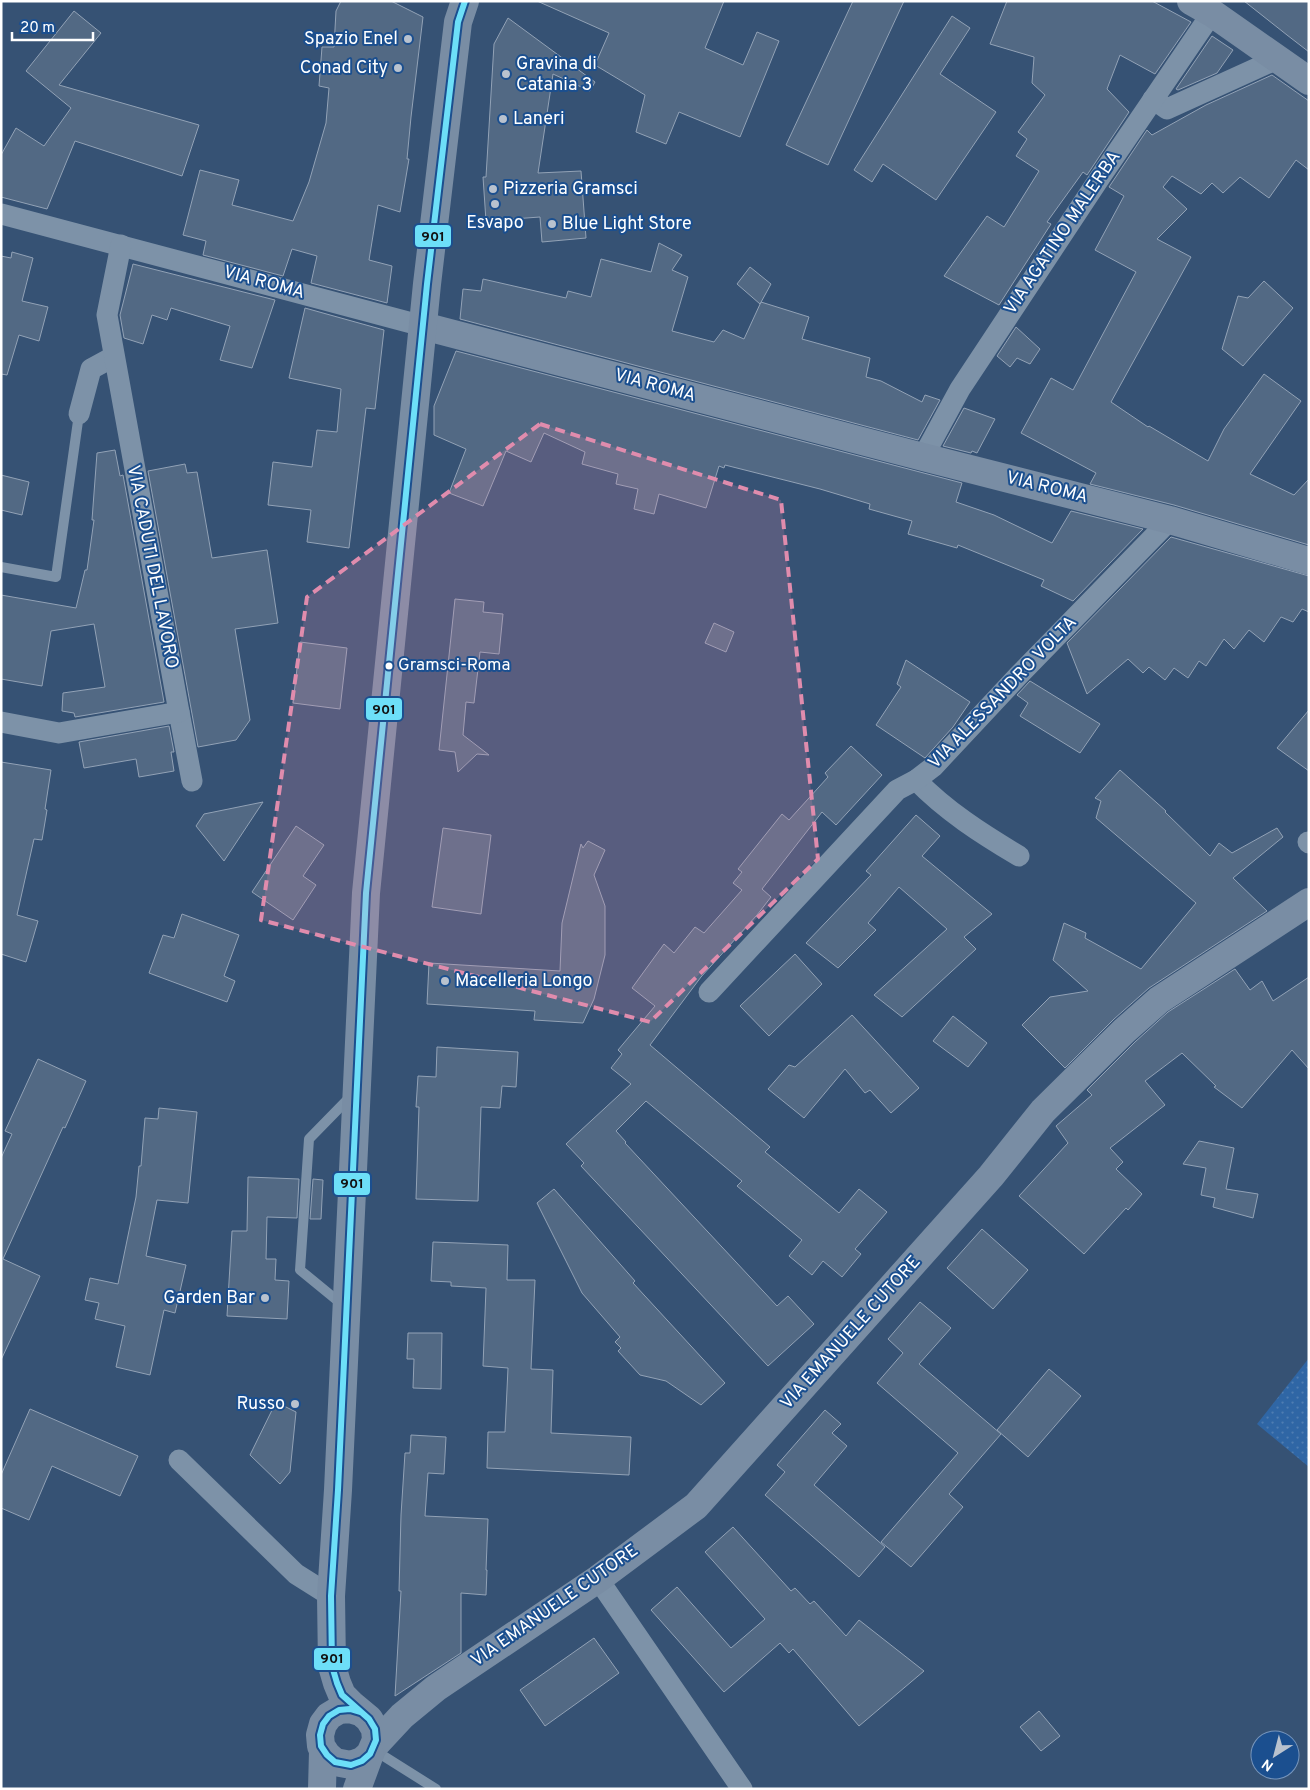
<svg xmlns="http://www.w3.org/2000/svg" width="1310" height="1790" font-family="Overpass,sans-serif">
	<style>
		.grass { fill: url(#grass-dots) }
		.building { fill: #526984; stroke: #92a2b6 }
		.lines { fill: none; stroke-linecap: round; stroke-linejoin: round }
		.lane { stroke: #7d92a8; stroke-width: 10 }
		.street { stroke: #7d92a8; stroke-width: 21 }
		.secondary { stroke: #798da4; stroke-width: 28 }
		.bus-1-casing { stroke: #1b4f8f; stroke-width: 10 }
		.bus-1 { stroke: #6ddff8; stroke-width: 6 }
		.marked { fill: #e08cad; fill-opacity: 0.2; stroke: #e08cad; stroke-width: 4; stroke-dasharray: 10 6; stroke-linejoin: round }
		.poi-dot { fill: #b9c2ce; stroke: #1b4f8f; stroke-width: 2 }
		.bus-dot { fill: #fff; stroke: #1b4f8f; stroke-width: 2 }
		.labels { text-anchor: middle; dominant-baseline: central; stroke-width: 4; stroke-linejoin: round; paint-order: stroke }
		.bus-label { font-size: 17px; fill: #fff; stroke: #1b4f8f; text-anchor: start }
		.poi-label { font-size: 18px; fill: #fff; stroke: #1b4f8f; text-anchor: start }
		.street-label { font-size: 18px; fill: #fff; stroke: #1b4f8f }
		.line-badge { stroke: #1b4f8f; stroke-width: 2 }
		.pale-badge-label { font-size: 14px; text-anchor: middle; font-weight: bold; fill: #111 }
	</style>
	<defs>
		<pattern id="grass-dots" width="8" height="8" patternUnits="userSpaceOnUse" patternTransform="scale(1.25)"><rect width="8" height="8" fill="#2f66a5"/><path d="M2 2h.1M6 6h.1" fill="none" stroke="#4e7db2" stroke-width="1.8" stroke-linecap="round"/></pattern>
	</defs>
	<rect width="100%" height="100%" fill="#365274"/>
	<path class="grass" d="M1309,1358v109l-52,-43z"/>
	<g class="building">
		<path d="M341,1h50l32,16 -12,100 -4,42h2l-9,53 -22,-7 -9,55 23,6 -5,37 -76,-20 6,-27 -25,-7 -9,27 -80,-21 3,-14 -23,-6 17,-65 39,10 -7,25 61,16 16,-39 17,-59 3,-35 -10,-2 3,-39h12l2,-36z"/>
		<path d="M537,1h187l-19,47 38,17 14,-33 22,9 -39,96 -61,-25 -13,32 -30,-12 9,-37 -50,-30 14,-32z"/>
		<path d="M853,1h51l-76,164 -42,-20z"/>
		<path d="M1007,1h145l39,21 -36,52 -35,-19 -13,34 22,23 -42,63 -4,-3 -36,50 4,2 -52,81 -55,-29 43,-60 17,11 35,-56 -23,-15 11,-17 -9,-7 27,-37 -13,-12 2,-26 -44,-13z"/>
		<path d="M1244,1h65v51l-22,-17z"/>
		<path d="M74,11l27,22 -42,52 140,40 -17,51 -107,-35 -28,68 -46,-12v-42l15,-27 28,18 27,-38 -45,-37z"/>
		<path d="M952,16l18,12 -30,46 56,38 -60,88 -53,-36 -11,18 -18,-12z"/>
		<path d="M508,18l87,64 -5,9 -37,-17 -15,99 43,-2 5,67 -44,4 -2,-25 -54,4 -3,-44h3l8,-133z"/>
		<path d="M1212,36l21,14 -16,23 -39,17 -2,-1z"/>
		<path d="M1272,75l37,26v69l-13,-10 -27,38 -29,-21 -17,16 -11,-10 -11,11 -29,-18 -9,11 24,22 -30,30 34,18 -80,145 37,25 1,-1 59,35 16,-32 40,-55 37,27 -51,73 44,21 15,-16v66l-135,-40 -84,-21 6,-11 -75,-40 30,-55 22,12 63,-118 -41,-22 29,-54 -15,-9 38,-57 5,5 54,-30z"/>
		<path d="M659,243l23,12 -10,15 16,7 -16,54 42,11 9,-12 21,9 17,-37 48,15 -7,22 68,19 -4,19 15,4 41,21 3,-7 15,5 -22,40 -458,-121 3,-30 18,2 2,-12 83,19 2,-7 23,6 10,-38 50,13z"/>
		<path d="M12,252l21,6 -11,43 26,6 -9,34 -20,-6 -12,40 -6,-1v-118l10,2z"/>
		<path d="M133,264l142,36 -23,68 -32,-8 10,-34 -59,-18 -4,12 -15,-5 -9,29 -19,-6 -4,-23z"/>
		<path d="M750,267l21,17 -11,20 -23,-20z"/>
		<path d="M1264,281l29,27 -50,58 -21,-17 16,-53 10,2z"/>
		<path d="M305,308l79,22 -9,79 -9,-1 -17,140 -42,-6 4,-32 -43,-5 5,-43 39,5 5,-37 20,2 4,-43 -52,-11z"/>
		<path d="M1016,327l24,22 -10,15 -13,-6 -7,9 -13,-11z"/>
		<path d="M456,351l506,132 -6,19 38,13 58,28 19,-32 72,18 -70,72 -32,-15 3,-6 -86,-35 -1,3 -49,-14 4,-13 -43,-12 1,-5 -50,-15 -95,-24 -1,3 -5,-2 -13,42 -47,-14 -5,20 -20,-5 4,-20 -22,-5 2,-10 -36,-10 3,-12 -41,-19 -13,29 -25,-11 -23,55 -34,-13 17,-44 -32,-14v-29z"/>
		<path d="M964,408l31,11 -18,34 -5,-2 -1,2 -28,-7z"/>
		<path d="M115,450l5,26 3,-1 41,227 -89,15 -1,-4 -12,-2 1,-18 42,-6 -11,-63 -43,7 -9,55 -41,-7v-84l75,13 9,-38h2l7,-50h-2l5,-67z"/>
		<path d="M185,464l2,9 10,-1 15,86 55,-8 11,73 -43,6 15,91 -14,20 -38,7 -50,-276z"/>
		<path d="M1,475l28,7 -7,33 -21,-5z"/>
		<path d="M1171,537l138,39v36l-7,-3 -9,13 -12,-5 -17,25 -15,-12 -15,19 -10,-10 -18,27 -7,-5 -11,17 -14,-10 -9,12 -16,-13 -6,6 -15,-14 -41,35 -20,-51z"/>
		<path d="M455,599l29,3 -1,10 20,2 -4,40 -19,-2 -6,51 -8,-1 -3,33 26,20 -12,-1 -19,18 -3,-20 -16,-2z"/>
		<path d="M714,623l20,9 -8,20 -21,-9z"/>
		<path d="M300,642l47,6 -7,61 -47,-6z"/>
		<path d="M906,660l64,42 -17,25 -28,31 -49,-33 25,-38 -4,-3z"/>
		<path d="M1030,681l70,43 -20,29 -60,-37 8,-13 -11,-8z"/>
		<path d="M1309,710v61l-32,-23z"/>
		<path d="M169,726l5,26h-3l3,19 -35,6 -3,-18 -52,9 -5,-26z"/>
		<path d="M851,746l31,29 -46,50 -14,-13 -60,77 9,8 -14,18 -56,62 -51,68 120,102 -5,5 74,61 20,-24 28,23 -32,37 6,5 -19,23 -19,-16 -11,14 -23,-19 13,-16 -65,-54 5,-5 -96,-80 -30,30 10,11 -1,1 152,163 11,-10 26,28 -46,42 -187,-200 3,-3 -18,-19 65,-60 -20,-16 11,-14 -4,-4 37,-44 -23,-18 32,-44 10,9 21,-26 9,6 38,-43 -9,-7 9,-11 -4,-3 44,-55 7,6 39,-43 -3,-4z"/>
		<path d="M1,762l50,8 -6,39 2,1 -5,30 -8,-1 -17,76 21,6 -12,41 -25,-8z"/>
		<path d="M1120,770l46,41 -1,1 45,44 9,-13 13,10 45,-25 6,9 -50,41 34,33 -118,77 -35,31 -49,49 -43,-43 28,-28 38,-6 -35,-31 11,-37 22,10 -1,5 56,31 55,-66 -100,-85 5,-17 -6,-3z"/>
		<path d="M263,802l-39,59 -28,-35 8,-12z"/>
		<path d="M916,815l24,21 -18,20 70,58 -28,23 12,12 -74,68 -28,-22 73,-66 -48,-42 -31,36 8,7 -38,38 -32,-25 65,-68 -5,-4z"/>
		<path d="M296,826l28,19 -21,31 13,9 -23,35 -41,-28z"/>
		<path d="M443,828l48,7 -10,79 -49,-7z"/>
		<path d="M588,841l17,9 -11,25 11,31v49l-11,44 -11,24 -49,-3 1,-9 -108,-7 2,-41 131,8 2,-48 19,-79 2,4z"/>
		<path d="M182,914l57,21 -15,41 11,5 -8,21 -78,-29 14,-38 11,3z"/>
		<path d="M795,954l27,30 -53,52 -29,-30z"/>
		<path d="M1235,969l15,21 12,-9 11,20 36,-24v92l-17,-19 -50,58 -28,-21 2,-1 -34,-33 -37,28 20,24 -55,43 13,14 -7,7 26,25 -14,16 -2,-2 -42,46 -65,-58 49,-53 -12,-17 36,-31 -5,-5 48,-48 33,-30z"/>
		<path d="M852,1015l67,73 -28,25 -21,-23 -5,3 -20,-24 -41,49 -36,-29 21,-24 6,2z"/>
		<path d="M953,1016l34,27 -19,24 -35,-26z"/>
		<path d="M437,1047l81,5 -2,35 -14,-1 -2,22 -19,-1 -3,94 -62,-2 3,-92h-3l2,-31 18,1z"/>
		<path d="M38,1059l48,22 -21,47 -2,-1 -60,132 37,17 -39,84v-202l11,-24 -7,-3z"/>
		<path d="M159,1108l38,4 -9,91 -31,-3 -11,56 40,9 -11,48 -11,-3 -14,65 -34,-8 9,-41 -30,-7 4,-16 -14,-3 5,-22 28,6 18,-87 3,-31h2l4,-48 13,1z"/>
		<path d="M1199,1141l35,7 -8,41 32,5 -5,24 -40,-11 2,-9 -14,-3 5,-27 -23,-4z"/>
		<path d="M248,1177l51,2 -2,39 -30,-1 -1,42h10l-1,21 14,1 -2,38 -60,-3 5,-85h15z"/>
		<path d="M313,1179l10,1 -2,39h-11z"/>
		<path d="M554,1189l81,92 -2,2 92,100 -24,22 -35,-24 -26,-6 -22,-24 3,-3 -6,-6 5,-5 -38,-44 -45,-90z"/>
		<path d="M982,1229l46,41 -35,39 -46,-41z"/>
		<path d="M433,1242l75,3 -1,35h28l-4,89 22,1 -2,63 80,4 -2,38 -142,-7 1,-36h17l3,-64 -25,-2 3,-78 -35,-2v-4l-20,-1z"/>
		<path d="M920,1302l31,26 -32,36 82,70 -52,60 14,13 -52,60 -30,-25 77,-89 -81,-70 26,-30 -15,-14z"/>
		<path d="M408,1333h34l-1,56 -28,-1 1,-29h-7z"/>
		<path d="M1049,1369l32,27 -53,61 -31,-27z"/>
		<path d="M276,1402l20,10 -6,60 -10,12 -30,-29z"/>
		<path d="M30,1409l108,47 -18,40 -68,-30 -23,54 -28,-12v-33z"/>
		<path d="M825,1410l16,14 -9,9 15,13 -33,39 71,62 -26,30 -94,-82 20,-23 -8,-7z"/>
		<path d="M411,1435l35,2 -2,37 -16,-1 -3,43 63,3 -2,51h1l-1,25 -25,-2v60l-66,43 6,-105h-2l2,-76 4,-62h5z"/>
		<path d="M733,1527l58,64 4,-3 15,16 4,-3 32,35 13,-16 65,51 -65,55 -66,-77 -4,4 -9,-10 -56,49 -73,-82 26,-23 54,61 34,-29 -60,-67z"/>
		<path d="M594,1638l25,35 -74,53 -25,-36z"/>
		<path d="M1039,1711l21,25 -19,15 -21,-24z"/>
	</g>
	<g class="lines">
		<g class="lane">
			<path d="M1,567l55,10 23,-163"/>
			<path d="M344,1306l-44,-36 9,-131 42,-43"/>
			<path d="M374,1750l62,39"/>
		</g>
		<g class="street">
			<path d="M1153,99l14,10 110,-50"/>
			<path d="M1,214l422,112"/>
			<path d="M79,414l12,-45 22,-12"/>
			<path d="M923,457l37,-68 141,-213 111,-163"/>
			<path d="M179,712l13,69"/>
			<path d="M1,722l58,11 120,-21 -72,-397 14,-70"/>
			<path d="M916,780c30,31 66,54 103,76"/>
			<path d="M1308,842l1,1"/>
			<path d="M709,992l188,-202 19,-10 17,-13 85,-91 152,-156"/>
			<path d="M179,1460l117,114 35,22"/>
			<path d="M598,1579l144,210"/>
		</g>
		<g class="secondary">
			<path d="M1191,1l21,12 97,68"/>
			<path d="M423,326l500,131 247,63 139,41"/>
			<path d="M360,1712l-10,-3 -11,1 -10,6 -6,8 -3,11 1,11 6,9 8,7 16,3 11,-4 8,-7 6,-14 -1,-11 -6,-10 -18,-15 -9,-9 -5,-12 -5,-17 -1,-70 7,-106 28,-597 61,-609 31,-262 7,-21"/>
			<path d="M375,1745l27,-29 34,-28 162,-109 98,-73 295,-330 52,-65 81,-80 35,-31 150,-98"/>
			<path d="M322,1789l1,-38"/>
			<path d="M357,1789l13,-35"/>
		</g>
		<defs>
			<path id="bus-1" d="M360,1712l-10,-3 -11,1 -10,6 -6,8 -3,11 1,11 6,9 8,7 16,3 11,-4 8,-7 6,-14 -1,-11 -6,-10 -27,-24 -5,-12 -5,-17 -1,-70 7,-106 28,-597 61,-609 31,-262 7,-21"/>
		</defs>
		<use href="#bus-1" class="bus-1-casing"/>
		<use href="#bus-1" class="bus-1"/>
	</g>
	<path class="marked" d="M540,424l241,76 37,359 -168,163 -389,-102 46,-323z"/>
	<g class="poi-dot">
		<circle cx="408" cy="39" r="5"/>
		<circle cx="398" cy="68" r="5"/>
		<circle cx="506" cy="74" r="5"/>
		<circle cx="503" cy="119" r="5"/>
		<circle cx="493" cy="189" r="5"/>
		<circle cx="495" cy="204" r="5"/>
		<circle cx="552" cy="224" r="5"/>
		<circle cx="445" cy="981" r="5"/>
		<circle cx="265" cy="1298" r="5"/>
		<circle cx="295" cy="1404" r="5"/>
	</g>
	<circle class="bus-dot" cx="389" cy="666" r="4.5"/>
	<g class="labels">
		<g class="bus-label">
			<text x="398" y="666">Gramsci-Roma</text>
		</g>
		<g class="poi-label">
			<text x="398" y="39" text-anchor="end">Spazio Enel</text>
			<text x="516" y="64">Gravina di<tspan x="516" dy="21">Catania 3</tspan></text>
			<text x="388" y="68" text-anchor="end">Conad City</text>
			<text x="513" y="119">Laneri</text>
			<text x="503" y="189">Pizzeria Gramsci</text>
			<text x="495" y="223" text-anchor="middle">Esvapo</text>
			<text x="562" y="224">Blue Light Store</text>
			<text x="455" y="981">Macelleria Longo</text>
			<text x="255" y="1298" text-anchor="end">Garden Bar</text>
			<text x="285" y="1404" text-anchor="end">Russo</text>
		</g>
		<g class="street-label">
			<text transform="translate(1063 233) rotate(-56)">VIA AGATINO MALERBA</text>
			<text transform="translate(264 283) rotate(15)">VIA ROMA</text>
			<text transform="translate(655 386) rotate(15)">VIA ROMA</text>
			<text transform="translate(1047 488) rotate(14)">VIA ROMA</text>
			<text transform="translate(152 567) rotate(79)">VIA CADUTI DEL LAVORO</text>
			<text transform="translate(1003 693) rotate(-46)">VIA ALESSANDRO VOLTA</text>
			<text transform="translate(851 1333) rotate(-48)">VIA EMANUELE CUTORE</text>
			<text transform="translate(555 1606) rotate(-35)">VIA EMANUELE CUTORE</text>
		</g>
	</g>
	<g class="line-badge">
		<rect x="414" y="224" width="38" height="24" rx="5" fill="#6ddff8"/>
		<rect x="365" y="697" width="38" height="24" rx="5" fill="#6ddff8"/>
		<rect x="333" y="1172" width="38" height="24" rx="5" fill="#6ddff8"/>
		<rect x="313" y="1647" width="38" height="24" rx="5" fill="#6ddff8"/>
	</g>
	<g class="pale-badge-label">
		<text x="433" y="241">901</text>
		<text x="384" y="714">901</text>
		<text x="352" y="1188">901</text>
		<text x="332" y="1663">901</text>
	</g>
	<rect width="1310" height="1790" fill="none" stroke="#ffffff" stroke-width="5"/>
	<g transform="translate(1275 1755) rotate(216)"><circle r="24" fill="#1b4f8f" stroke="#7695bc"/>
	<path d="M0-4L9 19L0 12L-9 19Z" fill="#b9c2ce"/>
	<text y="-8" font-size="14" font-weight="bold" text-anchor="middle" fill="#ffffff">N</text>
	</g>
	<path d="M12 32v8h81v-8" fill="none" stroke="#ffffff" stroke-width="2.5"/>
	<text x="20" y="32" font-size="15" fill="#ffffff" stroke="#1b4f8f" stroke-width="4" paint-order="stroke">20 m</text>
</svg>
